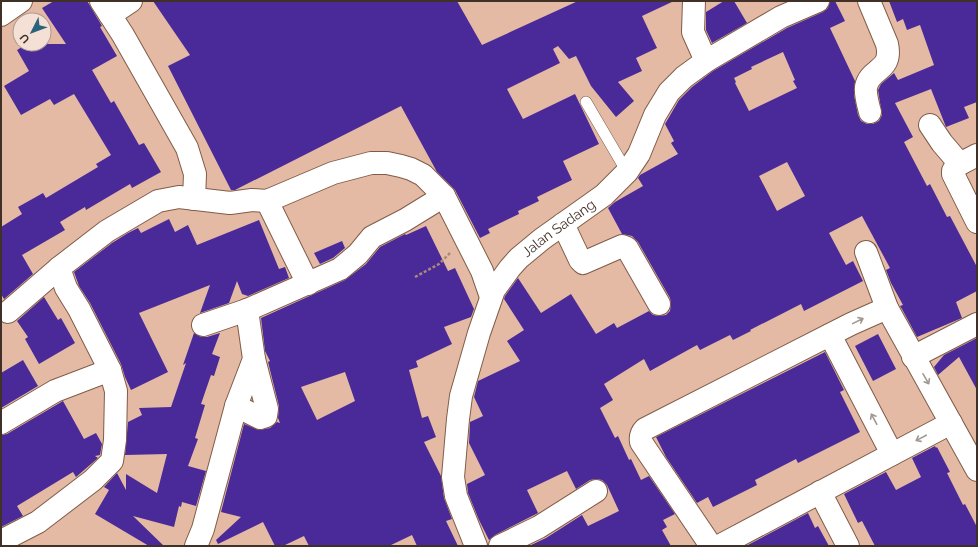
<svg xmlns="http://www.w3.org/2000/svg" width="978" height="547" font-family="Raleway,sans-serif">
	<style>
		.building { fill: #4a2a99; fill-rule: evenodd }
		.lines { fill: none; stroke-linecap: round; stroke-linejoin: round }
		.lane-casing { stroke: #805c48; stroke-width: 12 }
		.street-casing { stroke: #805c48; stroke-width: 24 }
		.secondary-casing { stroke: #805c48; stroke-width: 24 }
		.path { stroke: #ab8a79; stroke-width: 2.5; stroke-dasharray: 3 2; stroke-linecap: butt }
		.lane { stroke: #fff; stroke-width: 11 }
		.street { stroke: #fff; stroke-width: 22 }
		.secondary { stroke: #fff; stroke-width: 22 }
		.oneway { stroke: #a09893 }
		.labels { text-anchor: middle; dominant-baseline: central; stroke-width: 4; stroke-linejoin: round; paint-order: stroke }
		.street-label { font-size: 14px; fill: #403027; stroke: #f5e0d5 }
	</style>
	<rect width="100%" height="100%" fill="#e4baa4"/>
	<g class="building">
		<path d="M54,1h33l2,3 13,22 -2,1 17,29 -25,14 19,33 3,-2 25,44 5,-2 17,29 -29,16 -2,-4 -44,26 -1,-3 -25,15 5,8 -43,25 11,19 -29,25 -3,-5v-67l21,-13 -4,-7 25,-14 3,5 52,-31 -2,-3 15,-9 -37,-61 -20,11 -4,-6 -29,16 -17,-29 25,-15 -12,-21 10,-6h39l-24,-36z"/>
		<path d="M153,1h304l25,44 96,-44h96l-32,15 15,32 -21,10 6,13 -24,11 16,19 -18,16 -25,-31 -15,-30 -7,3 -11,-13 -5,3 7,14 -53,26 16,30 52,-25 24,50 -36,17 9,19 -35,17 2,4 -21,10 1,3 -31,15 2,4 -10,5 -25,-48 -18,-18 -36,-66 -166,84h-4l-63,-124 22,-11z"/>
		<path d="M724,1h10l13,22 -35,20 -6,-13v-18z"/>
		<path d="M830,1h5l10,20 -15,7 25,53 -1,14 4,20 3,6 6,3h6l6,-3 3,-6 -4,-25 3,-6 13,-11 4,7 36,-15 -14,-40 -13,5 -4,-11 -6,3 -8,-21h88v101l-13,5 5,11 -23,9 -15,-38 -36,14 18,34 -9,5 23,44 3,-2 17,33 3,-1 27,51v24l-21,11 6,16 -45,19 -15,-28 -2,-3 3,-1 -12,-22 -5,-13 4,-2 -28,-52 -33,17 17,32 7,-4 10,20 -59,30 -3,-7 -51,26 1,1 -18,9 -3,-5 -30,15 -3,-5 -47,26 -6,-12 -40,25 9,16 -13,8 15,30 3,-2 11,24 2,-1 10,21 8,-4 26,38 -12,6 4,7 -5,3 9,16h-142l17,-8 36,-23 6,11 31,-15 -12,-26 -5,-5 -6,-1 -6,1 -14,9 -9,-18 -40,19 11,23 -43,22 -6,5 -10,-20 -11,-27 -1,-9 18,-9 -16,-32 1,-21 13,-6 -9,-19 4,-16 42,-20 -13,-20 17,-11 -20,-31 1,-3 13,-18 23,35 30,-19 25,40 18,-11 3,5 32,-17 4,4 6,1 7,-1 4,-4 1,-7 -1,-6 -32,-56 -6,-6 -10,-2 -14,-26 7,-6 28,-16 -5,-8 2,-3 38,-21 -7,-11 3,-2 -9,-17 14,-24 13,-13 21,-16 74,-43 36,-16 5,-4zM783,52l12,28 -2,1 4,7 -48,23 -14,-28 1,-1 -2,-4 18,-9 -1,-2zM787,162l18,34 -28,15 -18,-35z"/>
		<path d="M169,219l6,13 13,-7 9,20 62,-25 20,49 6,-2 4,11 -41,18 -6,-2 -5,-13 -8,22 -29,10 10,-28 -71,28 29,59 -37,18 -6,-13 -4,-13 -31,-61 -11,-17 -5,-14 38,-29 16,-10 10,-5 3,5z"/>
		<path d="M426,226l22,45 7,-3 19,41 -3,8 -27,10 8,17 -36,17 2,6 -9,3 13,48 6,-2 8,21 -12,5 17,34 3,22 8,21 -6,2 12,25h-41l-5,-11 -23,11h-80l-5,-10 -21,10h-8l-12,-24 -45,22 -2,-4 25,-23 -20,-5 23,-88 15,6 11,-2 7,-6 3,1 -2,-5 1,-12 -11,-44 2,-1 -5,-10 -4,-33 84,-38 21,-16 14,-17 25,-13 1,1zM345,372l10,29 -38,19 -16,-33z"/>
		<path d="M342,241l3,7 -12,10 -13,6 -6,-11z"/>
		<path d="M44,297l14,23 3,-2 14,25 -36,21 -14,-25 3,-2 -11,-16z"/>
		<path d="M194,333l7,4h6l13,-4 -8,21 8,3 -6,19 -3,-1 -10,29 4,1 -10,33 3,1 -10,27 18,5 -10,35 -14,-4 -1,5 -2,-1 -5,21 -41,-11 31,30h-15l-54,-32 14,-24 -5,-3 13,-14 9,17v-16l31,19 10,-39 -42,1 3,-33 14,-7 -3,-7 32,-1 15,-44 -3,2z"/>
		<path d="M878,334l18,35 -23,12 -18,-35z"/>
		<path d="M977,338v52l-18,-33 -21,18 -4,-8 10,-12z"/>
		<path d="M825,352l19,38 -4,2 20,40 -62,31 -2,-4 -41,21 2,5 -44,22 -5,-10 -11,6 -31,-46 -10,-20z"/>
		<path d="M23,360l15,26 -37,22v-35z"/>
		<path d="M63,401l21,38 12,-6 6,11 -2,11 -5,1 3,2 -22,19 -3,-5 -56,34 6,10 -22,11v-92l6,-1z"/>
		<path d="M935,446l1,2 1,-1 13,25 -3,1 16,32 2,-1 12,23v19h-102l-13,-25 -4,2 -14,-29 42,-22 10,18 25,-13 -9,-19z"/>
		<path d="M808,513l7,15 3,-2 11,20h-83z"/>
	</g>
	<g class="lines">
		<defs>
			<path id="lane" d="M586,102l41,70"/>
			<g id="street">
				<path d="M101,1l22,34 64,113 8,26 -1,25"/>
				<path d="M694,1l-1,31 13,29"/>
				<path d="M869,1l18,43c6,28 -17,23 -21,43 -1,8 2,17 4,25"/>
				<path d="M1,15l20,-14"/>
				<path d="M110,15l21,-14"/>
				<path d="M930,125l12,18 18,21"/>
				<path d="M977,155l-21,11 -3,5v3l24,48"/>
				<path d="M267,201l41,83"/>
				<path d="M563,224l17,36 3,3 39,-17 5,2 32,56"/>
				<path d="M866,252l21,56 90,162"/>
				<path d="M8,312l51,-44 48,-37 51,-30 21,-4 51,6 22,-3 15,1 66,-28 38,-10h16l14,3 10,3 12,6 21,21 38,75 9,26"/>
				<path d="M203,325l44,-15 93,-41 18,-15 14,-17 33,-17 39,-24"/>
				<path d="M830,335l62,119"/>
				<path d="M913,357l64,-33"/>
				<path d="M236,406l24,12 6,-2 1,-7 -13,-50"/>
				<path d="M1,423l54,-32 55,-21"/>
				<path d="M820,492l28,54"/>
				<path d="M1,541l37,-19 55,-42 19,-19 3,-21 1,-49 -6,-21 -31,-61 -13,-21 -7,-20"/>
				<path d="M196,546l7,-17 33,-123 18,-47 -7,-49"/>
				<path d="M500,546l39,-19 57,-36"/>
				<path d="M711,546l-70,-104c-1,-6 0,-9 4,-13l206,-105 36,-16"/>
				<path d="M719,546l232,-123"/>
			</g>
			<g id="secondary">
				<path id="s1" d="M476,546l-20,-50 -3,-19 5,-58 3,-23 18,-63 15,-43 16,-22 9,-10 23,-19 62,-44 23,-23 12,-18 16,-39 14,-23 15,-15 22,-16 75,-44 37,-16"/>
			</g>
		</defs>
		<use href="#lane" class="lane-casing"/>
		<use href="#street" class="street-casing"/>
		<use href="#secondary" class="secondary-casing"/>
		<path class="path" d="M415,277l24,-13 11,-11"/>
		<use href="#lane" class="lane"/>
		<use href="#street" class="street"/>
		<use href="#secondary" class="secondary"/>
	</g>
	<defs><path id="oneway-shaft" d="M-6 0H5M1.5-3L5.5 0L1.5 3" fill="none" stroke-width="1.6" stroke-linecap="round" stroke-linejoin="round"/></defs>
	<g class="oneway">
		<use href="#oneway-shaft" transform="translate(858 321) rotate(-26)"/>
		<use href="#oneway-shaft" transform="translate(926 379) rotate(60)"/>
		<use href="#oneway-shaft" transform="translate(874 419) rotate(-118)"/>
		<use href="#oneway-shaft" transform="translate(921 438) rotate(152)"/>
	</g>
	<g class="labels">
		<g class="street-label">
			<text stroke="none"><textPath href="#s1" startOffset="356">Jalan Sadang</textPath></text>
		</g>
	</g>
	<rect width="978" height="547" fill="none" stroke="#403027" stroke-width="4"/>
	<g transform="translate(32 32) rotate(228)"><circle r="19" fill="#f5e0d5" stroke="#ad9a8f"/>
	<path d="M0-3L7 15L0 10L-7 15Z" fill="#2a637c"/>
	<text y="-6" font-size="11" font-weight="bold" text-anchor="middle" fill="#403027">U</text>
	</g>
</svg>
